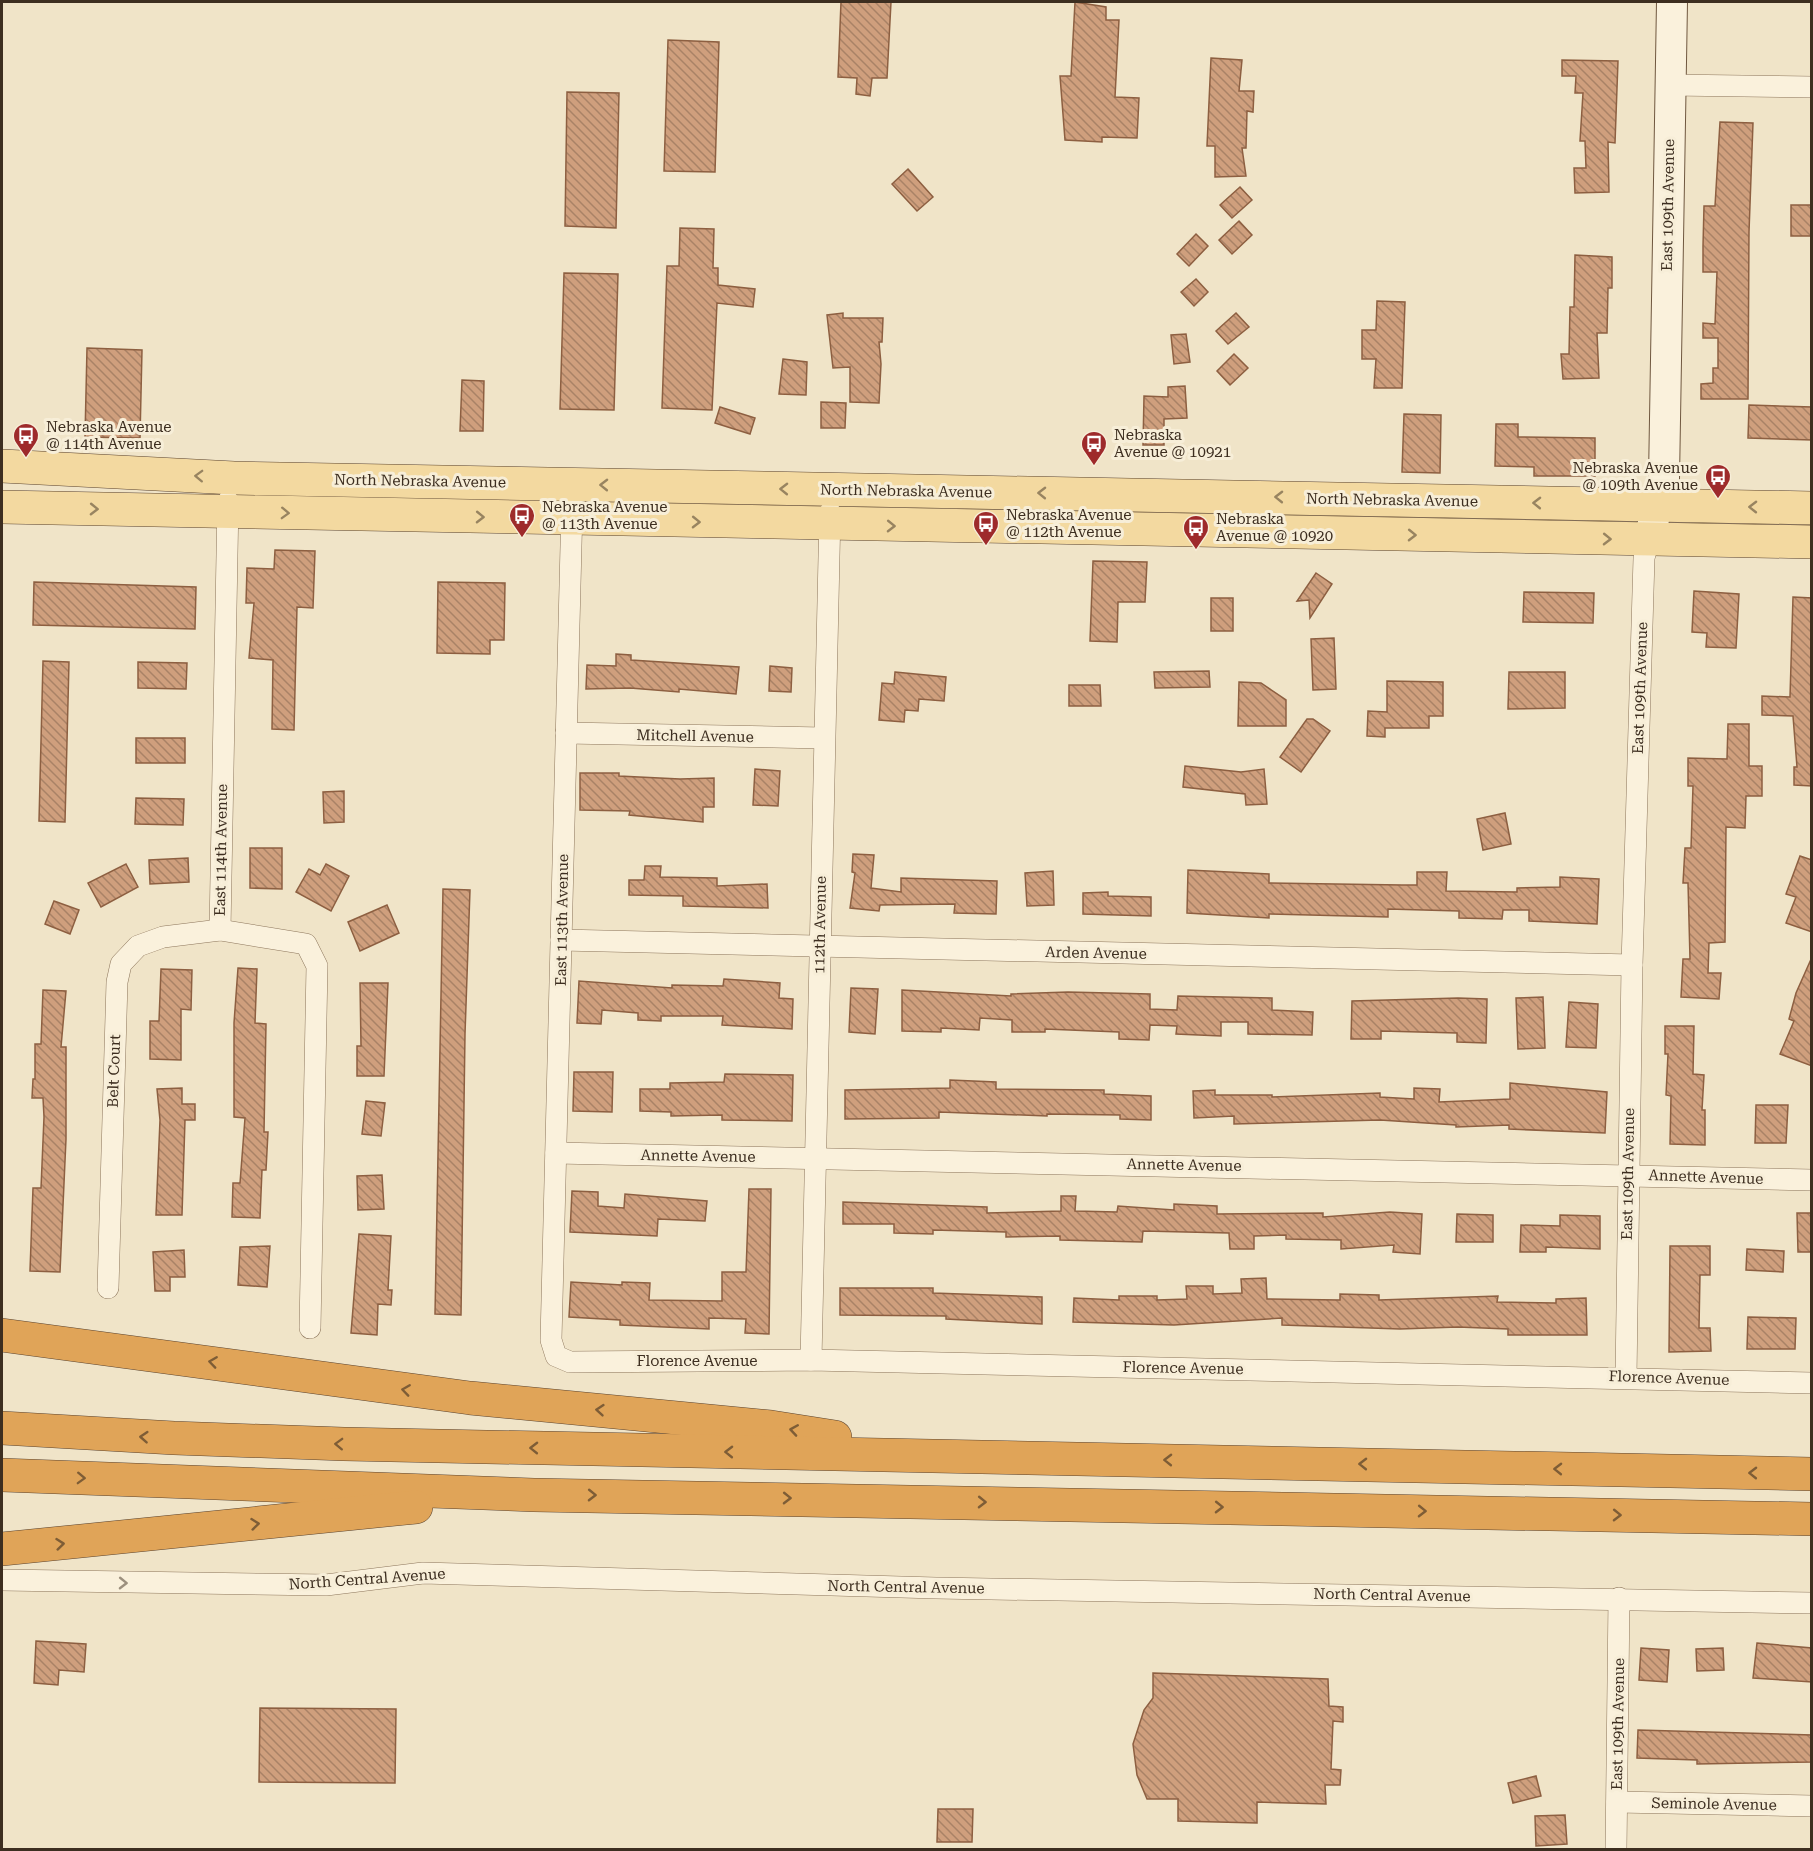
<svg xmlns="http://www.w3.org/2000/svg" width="1813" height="1851" font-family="'Roboto Serif',serif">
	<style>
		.building { fill: url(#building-back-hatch); stroke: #8d5f41; stroke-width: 1.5 }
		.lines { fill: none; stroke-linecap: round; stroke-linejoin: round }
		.street-casing { stroke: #8d765c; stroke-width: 22 }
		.secondary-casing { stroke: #6f573f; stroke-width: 32 }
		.primary-casing { stroke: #5b4430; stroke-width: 34 }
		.highway-casing { stroke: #5b4430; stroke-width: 34 }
		.street { stroke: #faf1dc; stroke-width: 21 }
		.secondary { stroke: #faf1dc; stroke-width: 30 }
		.primary { stroke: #f3d9a0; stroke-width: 33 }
		.highway { stroke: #e0a458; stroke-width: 33 }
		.oneway { stroke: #988460 }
		.oneway2 { stroke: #7e5d36 }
		.oneway3 { stroke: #9c907e }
		.labels { text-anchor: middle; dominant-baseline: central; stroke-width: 6; stroke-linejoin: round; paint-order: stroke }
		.street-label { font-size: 15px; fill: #3d2e20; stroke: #f7eed8 }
		.poi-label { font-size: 15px; fill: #3d2e20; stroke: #f7eed8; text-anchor: start }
	</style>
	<defs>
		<pattern id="building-back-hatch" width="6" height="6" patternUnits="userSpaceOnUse" patternTransform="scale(1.5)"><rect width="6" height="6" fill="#cf9f7d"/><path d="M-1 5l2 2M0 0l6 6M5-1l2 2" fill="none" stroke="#a98266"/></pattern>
	</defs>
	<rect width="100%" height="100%" fill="#f0e4c8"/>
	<g class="building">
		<path d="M841,2h50l-4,76h-15l-2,18 -14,-2 1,-16 -19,-1z"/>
		<path d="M1075,2l31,5v13h13l-4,77 24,1 -2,40 -35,-1v5l-37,-2 -5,-64h11z"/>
		<path d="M668,40l51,2 -4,130 -51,-1z"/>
		<path d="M1211,58l31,2 -3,31h15l-1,21 -6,-1 -1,37h-4l4,28 -31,1v-31h-8z"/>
		<path d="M1562,60l56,1 -3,82 -7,-1 1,50 -34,1 -1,-25h12l-1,-27h-5l3,-48h-8l1,-17h-14z"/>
		<path d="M567,92l52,1 -3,135 -51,-2z"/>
		<path d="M1720,122l33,1 -4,109 -1,167h-47v-15l12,-1v-15h5v-30h-15v-15l12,1 2,-52h-14v-26l1,-40h11z"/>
		<path d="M908,169l25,28 -16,14 -25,-27z"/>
		<path d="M1240,187l12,13 -20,18 -12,-13z"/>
		<rect x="1791" y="205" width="21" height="31"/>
		<path d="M1239,221l13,14 -20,19 -13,-14z"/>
		<path d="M680,228l34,1 -1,39h5v17l37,4 -2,18 -36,-4 -5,107 -50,-2 5,-142h12z"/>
		<path d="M1196,234l12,12 -19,20 -12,-12z"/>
		<path d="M1575,255l37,2v31h-4l-1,45h-10l2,45 -36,1 -2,-25h8l1,-47h4z"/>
		<path d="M564,273l54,1 -4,136 -54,-1z"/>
		<path d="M1196,279l12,13 -14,14 -13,-14z"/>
		<path d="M1377,301l28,1 -3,86h-28l2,-29h-14v-29h14z"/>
		<path d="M843,313v5h40l-1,24h-3l2,22 -2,39 -29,-1v-35l-17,1 -6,-53z"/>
		<path d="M1236,313l13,14 -21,17 -12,-13z"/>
		<path d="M1186,334l4,28 -16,2 -3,-29z"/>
		<path d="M87,348l55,2 -2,88 -55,-1z"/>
		<path d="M1234,354l14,14 -18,17 -13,-14z"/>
		<path d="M783,359l24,3 -1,33 -27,-1z"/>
		<path d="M462,380l22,1 -1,50h-23z"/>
		<path d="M1185,386l2,32 -23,1v26h-21l1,-49 24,1v-10z"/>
		<path d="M821,402l25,1 -1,25h-24z"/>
		<path d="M1749,405l63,2v33l-64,-2z"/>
		<path d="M720,407l35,11 -5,16 -35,-11z"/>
		<path d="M1404,414l37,1 -1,58 -38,-1z"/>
		<path d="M1496,424h22v13l77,1v38h-61v-9l-39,-1z"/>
		<path d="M275,550l40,1 -2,57 -16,-1 -3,123 -22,-1 1,-69 -24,-2 5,-55h-8l1,-35 27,1z"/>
		<path d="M1093,561l54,1 -2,40h-27l-1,40 -27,-1z"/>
		<path d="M1316,573l16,11 -22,34 -1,-18 -12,1z"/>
		<path d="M34,582l162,5 -1,42 -162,-4z"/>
		<path d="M438,582l67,1 -1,57h-14v14l-53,-1z"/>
		<path d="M1694,591l45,3 -3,54 -30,-1 1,-14 -15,-1z"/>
		<path d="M1524,592l70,1 -1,30 -70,-1z"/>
		<path d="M1793,597l19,1v188l-18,-1v-18h3l-4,-51 -31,-1v-19l28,1z"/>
		<rect x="1211" y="598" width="22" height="33"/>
		<path d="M1334,638l2,51 -23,1 -2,-51z"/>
		<path d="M616,654l15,1v5l108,7 -3,27 -57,-5v3l-49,-4 -44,1 1,-24 29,1z"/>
		<path d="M43,661l26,1 -4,160 -26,-1z"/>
		<path d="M138,662l49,1 -1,26 -48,-1z"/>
		<path d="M770,666l22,2 -1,24 -22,-1z"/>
		<path d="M1209,671l1,16 -55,1 -1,-16z"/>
		<path d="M895,672l51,5 -2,24 -25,-2 -1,12 -13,-1 -1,12 -25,-2 3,-37 12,1z"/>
		<path d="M1509,672h56v36l-57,1z"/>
		<path d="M1387,681l56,1v34h-14v12h-44v9l-18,-1 1,-25 19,1z"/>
		<path d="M1239,682l22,1 25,17v26h-48z"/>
		<path d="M1069,685h31l1,21h-32z"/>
		<path d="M1307,719h6l17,12 -29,41 -21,-15z"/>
		<path d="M1728,724h21v42h13v30h-16l-1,32 -19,-1 -1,115 -16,1 -1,30h13l-2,26 -38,-2 2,-38h7l-2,-76h-5l2,-35h6l2,-62h-5v-28l39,1z"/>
		<rect x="136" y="738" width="49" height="25"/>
		<path d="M1185,766l56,6 23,-3 3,35 -21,1 -1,-11 -62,-7z"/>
		<path d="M755,769l25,2 -2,35 -25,-1z"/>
		<path d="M580,773h39v3l61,3 34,-1v29h-11v15l-74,-7 1,-4 -50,-1z"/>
		<path d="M344,791v31l-20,1 -1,-31z"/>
		<path d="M136,798l48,1 -1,26 -48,-1z"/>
		<path d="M1505,813l6,31 -28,6 -6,-31z"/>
		<path d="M250,848h32v41l-32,-1z"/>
		<path d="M853,854l21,1 -3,33 30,4v-14l96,3 -1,33 -42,-1 1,-9 -75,1 -1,6 -29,-3 5,-35 -3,-1z"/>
		<path d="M1800,856l12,4v72l-26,-9 10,-26 -10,-3z"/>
		<path d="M188,858l1,24 -39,2 -1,-24z"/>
		<path d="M126,864l12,23 -37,20 -13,-24z"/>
		<path d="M326,864l23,12 -18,35 -35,-19 13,-23 11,6z"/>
		<path d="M645,866h16l-1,11 57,1v8l50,-2 1,24 -85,-2v-10l-54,-1v-15h15z"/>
		<path d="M1188,870l81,4v9l133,2h15v-13h30l-1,19 71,1v-4l43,-1v-10l39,2 -2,45 -68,-3v-11h-26l-1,9 -43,-1v-7l-71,-2v8l-119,-3v4l-82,-5z"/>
		<path d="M1053,871l1,34 -27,1 -2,-33z"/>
		<path d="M443,889l27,1 -5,144 -4,281 -26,-1z"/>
		<path d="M1108,892v4l43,1v19l-68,-2v-21z"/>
		<path d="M54,901l25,9 -9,24 -25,-10z"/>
		<path d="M387,905l12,28 -39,18 -12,-29z"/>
		<path d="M1812,957v109l-32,-12 14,-33 -5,-2 7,-26z"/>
		<path d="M238,968l19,1 -2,54 11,1 -2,108h4l-2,38h-4l-2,48 -28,-1 1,-34h7l5,-65 -11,-1v-94z"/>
		<path d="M161,969l31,1 -1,40 -10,-1v51l-31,-1v-38h9z"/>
		<path d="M724,979l56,4 -1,15 14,1 -1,30 -70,-4 1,-9h-62v5l-23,-1v-7l-36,-3 -1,14 -24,-1 2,-42 93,7v-3l51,1z"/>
		<path d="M360,983h28l-4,93h-27v-30h4z"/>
		<path d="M851,988l27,1 -3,45 -26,-2z"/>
		<path d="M43,990l23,1 -5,56h5v92l-6,133 -30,-1 3,-83h8l3,-71 -1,-19h-11l1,-19h2v-35h6z"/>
		<path d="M902,990l109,6v-2l57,-2 82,2v15l27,1 1,-14 94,2v12l41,2 -1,23 -64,-1v-12h-27v14l-45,-2 1,-8 -27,-1 -1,15 -30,-1v-7l-74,-3v3h-33v-12l-32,-2 -1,12 -38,-2v4l-39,-1z"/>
		<path d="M1543,997l2,51 -27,1 -2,-51z"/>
		<path d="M1458,998l29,1 -1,44 -29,-1v-9l-76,-2v8h-30l1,-38z"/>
		<path d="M1569,1002l29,2 -2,44 -30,-1z"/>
		<path d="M1665,1026h29l-1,48 11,1 -2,35h3v35l-35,-1 1,-48 -5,-1 2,-41h-3z"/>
		<path d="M574,1072h39l-1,40 -39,-1z"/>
		<path d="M725,1074l68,1 -1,46 -70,-1v-5l-51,1v-4l-31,-1v-22h30v-6l54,-1z"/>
		<path d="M950,1080l46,2v7l108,1v4l47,2v24l-31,-1v-4l-73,-1v2l-108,-4v6l-94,1v-29l105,-2z"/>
		<path d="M1510,1083l97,9 -2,41 -96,-4v-4l-53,2v-2l-76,-5 -146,4v-8l-40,2 -1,-27 22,-1v5h57v2l108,-4v4l34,2v-11l26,1 -1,13 71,-3z"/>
		<path d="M182,1088v16h13v16h-10l-3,95h-26l4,-95 -3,-31z"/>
		<path d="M366,1101l19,2 -4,33 -19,-2z"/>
		<path d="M1756,1105h32l-2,38h-31z"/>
		<path d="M382,1175l2,34 -26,1 -1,-34z"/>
		<path d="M749,1189h22l-2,145 -24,-1 1,-14 -37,-1v11l-89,-4v-5l-51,-3 2,-35 51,3v-3l28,1 -1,17 73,1v-29h24z"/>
		<path d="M572,1191l26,1v14l26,2 1,-14 82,7 -2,20 -47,-2 -1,17 -87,-4z"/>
		<path d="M1061,1196h15l-1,15 42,1 1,-6 56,4v-6l43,2v8l106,-1v4l67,-5 32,2 -2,40 -27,-2 1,-7 -53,4v-9l-55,-1v-4l-32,1v13h-24l-1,-16 -86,-2 -1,11 -82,-2v-4l-54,1v-5l-73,-2v4l-39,-1v-9h-51v-22l144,5v6l74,-2z"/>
		<path d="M1797,1213h15v39h-14z"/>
		<path d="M1457,1214l36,1v27h-37z"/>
		<path d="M1560,1215l40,1v33l-54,-2v5h-26l1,-27 39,1z"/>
		<path d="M359,1234l32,2 -3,54h4l-1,15 -13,-1 -1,31 -26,-2z"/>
		<path d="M270,1246l-3,41 -29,-2 2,-38z"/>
		<path d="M1670,1246h40v29h-10l-1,53h11l1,23 -42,1z"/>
		<path d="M1747,1249l37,2 -1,21 -37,-2z"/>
		<path d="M184,1250l1,27h-15v14h-15l-2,-39z"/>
		<path d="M1266,1278l1,21 73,1v-6l39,1v5l119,-4 -1,6 59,1v-4l30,-1 1,37h-79v-6l-50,-2 -58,2 -118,-4v-7l-108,7 -101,-3 1,-24 45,2v-4h38v4l30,-1 -1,-13h27v8l29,-1 -1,-14z"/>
		<path d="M840,1288h93v5l109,4v27l-96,-5v-3l-106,-1z"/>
		<path d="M1748,1317l48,1 -1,31h-48z"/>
		<path d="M36,1641l50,3 -2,28 -25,-2 -1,15 -24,-2z"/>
		<path d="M1757,1643l55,5v34l-59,-4z"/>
		<path d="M1641,1648l28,2 -2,32 -28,-2z"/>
		<path d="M1723,1648l1,22 -27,1 -1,-22z"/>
		<path d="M1153,1673l175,6 1,27 14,1v15l-10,-1 -2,48 10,1 -1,15h-15l1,19 -69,-2v21l-79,-2v-22h-31l-10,-24 -4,-31 11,-34 9,-12z"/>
		<path d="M260,1708l136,1 -1,74 -136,-1z"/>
		<path d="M1638,1730l174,5v27l-115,2v-4l-60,-2z"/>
		<path d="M1536,1776l5,20 -28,7 -5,-20z"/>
		<path d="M938,1809h35l-1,33h-35z"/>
		<path d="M1565,1815l2,29 -31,2 -1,-30z"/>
	</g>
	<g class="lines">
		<defs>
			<g id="street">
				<path d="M1670,85l142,2"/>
				<path d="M572,506l-21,834 5,16 14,6 241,-2 1001,23"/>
				<path d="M566,733l257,5"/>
				<path d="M220,930l8,-429"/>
				<path d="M561,940l1071,25"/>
				<path d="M556,1153l1256,27"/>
				<path d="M108,1288l9,-306 4,-18 17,-18 25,-9 57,-7 86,14 11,22 -7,362"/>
				<path d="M811,1360l19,-848"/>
				<path d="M1626,1377l6,-412 12,-407 5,-19"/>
				<path d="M2,1580l324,5 97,-12 513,15 876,15"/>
				<path d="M1617,1802l195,4"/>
				<path d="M1616,1850l3,-252"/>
			</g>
			<path id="secondary" d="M1649,539l15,-60 8,-477"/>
			<g id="primary">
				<path d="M2,466l232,12 1578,30"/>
				<path d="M2,507l1810,35"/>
			</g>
			<g id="highway">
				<path d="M2,1335l468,63 301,29 64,10"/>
				<path d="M2,1428l172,10 170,6 1468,30"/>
				<path d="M2,1475l532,20 1278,24"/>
				<path d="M2,1549l414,-42"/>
			</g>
		</defs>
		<use href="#street" class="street-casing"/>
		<use href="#secondary" class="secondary-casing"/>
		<use href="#primary" class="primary-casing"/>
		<use href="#highway" class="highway-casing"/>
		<use href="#street" class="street"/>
		<use href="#secondary" class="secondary"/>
		<use href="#primary" class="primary"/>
		<use href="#highway" class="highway"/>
	</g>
	<defs><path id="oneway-chevron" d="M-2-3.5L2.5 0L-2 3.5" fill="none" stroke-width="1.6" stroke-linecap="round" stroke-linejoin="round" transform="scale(1.5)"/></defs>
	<g class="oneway">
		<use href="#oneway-chevron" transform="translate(199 476) rotate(-178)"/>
		<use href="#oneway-chevron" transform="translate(604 485) rotate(-179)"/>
		<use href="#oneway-chevron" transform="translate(784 489) rotate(-179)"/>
		<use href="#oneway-chevron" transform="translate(1042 493) rotate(-179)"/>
		<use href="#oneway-chevron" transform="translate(1279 497) rotate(-179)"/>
		<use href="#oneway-chevron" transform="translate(1537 503) rotate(-179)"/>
		<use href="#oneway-chevron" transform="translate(1753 507) rotate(-179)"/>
		<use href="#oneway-chevron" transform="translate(94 509) rotate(1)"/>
		<use href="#oneway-chevron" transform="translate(285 513) rotate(2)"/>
		<use href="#oneway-chevron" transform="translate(480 517) rotate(1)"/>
		<use href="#oneway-chevron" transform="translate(696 522) rotate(1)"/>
		<use href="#oneway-chevron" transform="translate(891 526) rotate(1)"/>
		<use href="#oneway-chevron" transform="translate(1412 535) rotate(1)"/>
		<use href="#oneway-chevron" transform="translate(1607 539) rotate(1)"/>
	</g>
	<g class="oneway2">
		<use href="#oneway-chevron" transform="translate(213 1362) rotate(-172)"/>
		<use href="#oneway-chevron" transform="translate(406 1390) rotate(-172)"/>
		<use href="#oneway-chevron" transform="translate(600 1410) rotate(-175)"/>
		<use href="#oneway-chevron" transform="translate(794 1430) rotate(-171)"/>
		<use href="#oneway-chevron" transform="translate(144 1437) rotate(-176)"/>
		<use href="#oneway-chevron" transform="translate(339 1444) rotate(-178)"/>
		<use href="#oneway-chevron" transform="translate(534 1448) rotate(-179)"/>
		<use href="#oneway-chevron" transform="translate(729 1452) rotate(-179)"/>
		<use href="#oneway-chevron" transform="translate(1168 1460) rotate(-179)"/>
		<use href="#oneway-chevron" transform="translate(1363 1464) rotate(-179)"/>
		<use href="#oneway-chevron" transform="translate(1558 1469) rotate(-179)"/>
		<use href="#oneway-chevron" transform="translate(1753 1473) rotate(-179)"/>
		<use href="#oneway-chevron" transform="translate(81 1478) rotate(2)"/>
		<use href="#oneway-chevron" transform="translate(592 1495) rotate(1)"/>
		<use href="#oneway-chevron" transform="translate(787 1498) rotate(1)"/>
		<use href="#oneway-chevron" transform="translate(982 1502) rotate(1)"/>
		<use href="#oneway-chevron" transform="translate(1219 1507) rotate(1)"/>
		<use href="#oneway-chevron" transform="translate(1422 1511) rotate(1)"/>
		<use href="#oneway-chevron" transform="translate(1617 1515) rotate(1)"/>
		<use href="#oneway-chevron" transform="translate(255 1524) rotate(-6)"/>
		<use href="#oneway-chevron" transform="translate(60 1544) rotate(-6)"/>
	</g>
	<use class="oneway3" href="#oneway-chevron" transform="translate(123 1583) rotate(1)"/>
	<defs>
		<symbol id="bus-pin" viewBox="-11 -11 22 30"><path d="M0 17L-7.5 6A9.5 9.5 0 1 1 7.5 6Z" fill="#9e2a2b" stroke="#f7eed8"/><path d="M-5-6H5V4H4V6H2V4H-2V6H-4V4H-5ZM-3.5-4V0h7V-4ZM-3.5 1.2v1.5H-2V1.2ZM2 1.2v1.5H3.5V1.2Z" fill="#fff"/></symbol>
	</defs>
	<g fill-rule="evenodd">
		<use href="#bus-pin" x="11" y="421" width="30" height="40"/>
		<use href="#bus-pin" x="1079" y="429" width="30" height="40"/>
		<use href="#bus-pin" x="1703" y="462" width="30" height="40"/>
		<use href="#bus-pin" x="507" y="501" width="30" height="40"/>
		<use href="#bus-pin" x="971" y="509" width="30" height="40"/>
		<use href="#bus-pin" x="1181" y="513" width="30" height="40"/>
	</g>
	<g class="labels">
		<g class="street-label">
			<text transform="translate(1668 205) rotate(-89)">East 109th Avenue</text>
			<text transform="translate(420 481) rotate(1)">North Nebraska Avenue</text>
			<text transform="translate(906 491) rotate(1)">North Nebraska Avenue</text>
			<text transform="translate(1392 500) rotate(1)">North Nebraska Avenue</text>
			<text transform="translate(1640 688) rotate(-88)">East 109th Avenue</text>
			<text transform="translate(695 736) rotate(1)">Mitchell Avenue</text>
			<text transform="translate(221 850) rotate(-89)">East 114th Avenue</text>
			<text transform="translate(562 920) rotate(-89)">East 113th Avenue</text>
			<text transform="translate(820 925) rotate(-89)">112th Avenue</text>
			<text transform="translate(1096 953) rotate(1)">Arden Avenue</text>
			<text transform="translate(114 1071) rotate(-88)">Belt Court</text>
			<text transform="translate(698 1156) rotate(1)">Annette Avenue</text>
			<text transform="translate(1184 1165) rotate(1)">Annette Avenue</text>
			<text transform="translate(1628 1174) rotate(-89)">East 109th Avenue</text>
			<text transform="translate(1706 1177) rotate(2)">Annette Avenue</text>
			<text x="697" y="1361">Florence Avenue</text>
			<text transform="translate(1183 1368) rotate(1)">Florence Avenue</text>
			<text transform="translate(1669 1378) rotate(2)">Florence Avenue</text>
			<text transform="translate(367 1579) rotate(-4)">North Central Avenue</text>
			<text transform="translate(906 1587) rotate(1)">North Central Avenue</text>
			<text transform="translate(1392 1595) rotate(1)">North Central Avenue</text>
			<text transform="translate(1618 1724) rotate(-89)">East 109th Avenue</text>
			<text transform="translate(1714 1804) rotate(1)">Seminole Avenue</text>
		</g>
		<g class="poi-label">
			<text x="46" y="427">Nebraska Avenue<tspan x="46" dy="17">@ 114th Avenue</tspan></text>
			<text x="1114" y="435">Nebraska<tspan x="1114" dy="17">Avenue @ 10921</tspan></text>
			<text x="1698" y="468" text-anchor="end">Nebraska Avenue<tspan x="1698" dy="17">@ 109th Avenue</tspan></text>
			<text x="542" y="507">Nebraska Avenue<tspan x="542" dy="17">@ 113th Avenue</tspan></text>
			<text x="1006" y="515">Nebraska Avenue<tspan x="1006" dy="17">@ 112th Avenue</tspan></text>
			<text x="1216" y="519">Nebraska<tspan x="1216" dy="17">Avenue @ 10920</tspan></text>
		</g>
	</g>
	<rect width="1813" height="1851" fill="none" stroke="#3d2e20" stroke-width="6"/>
</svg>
